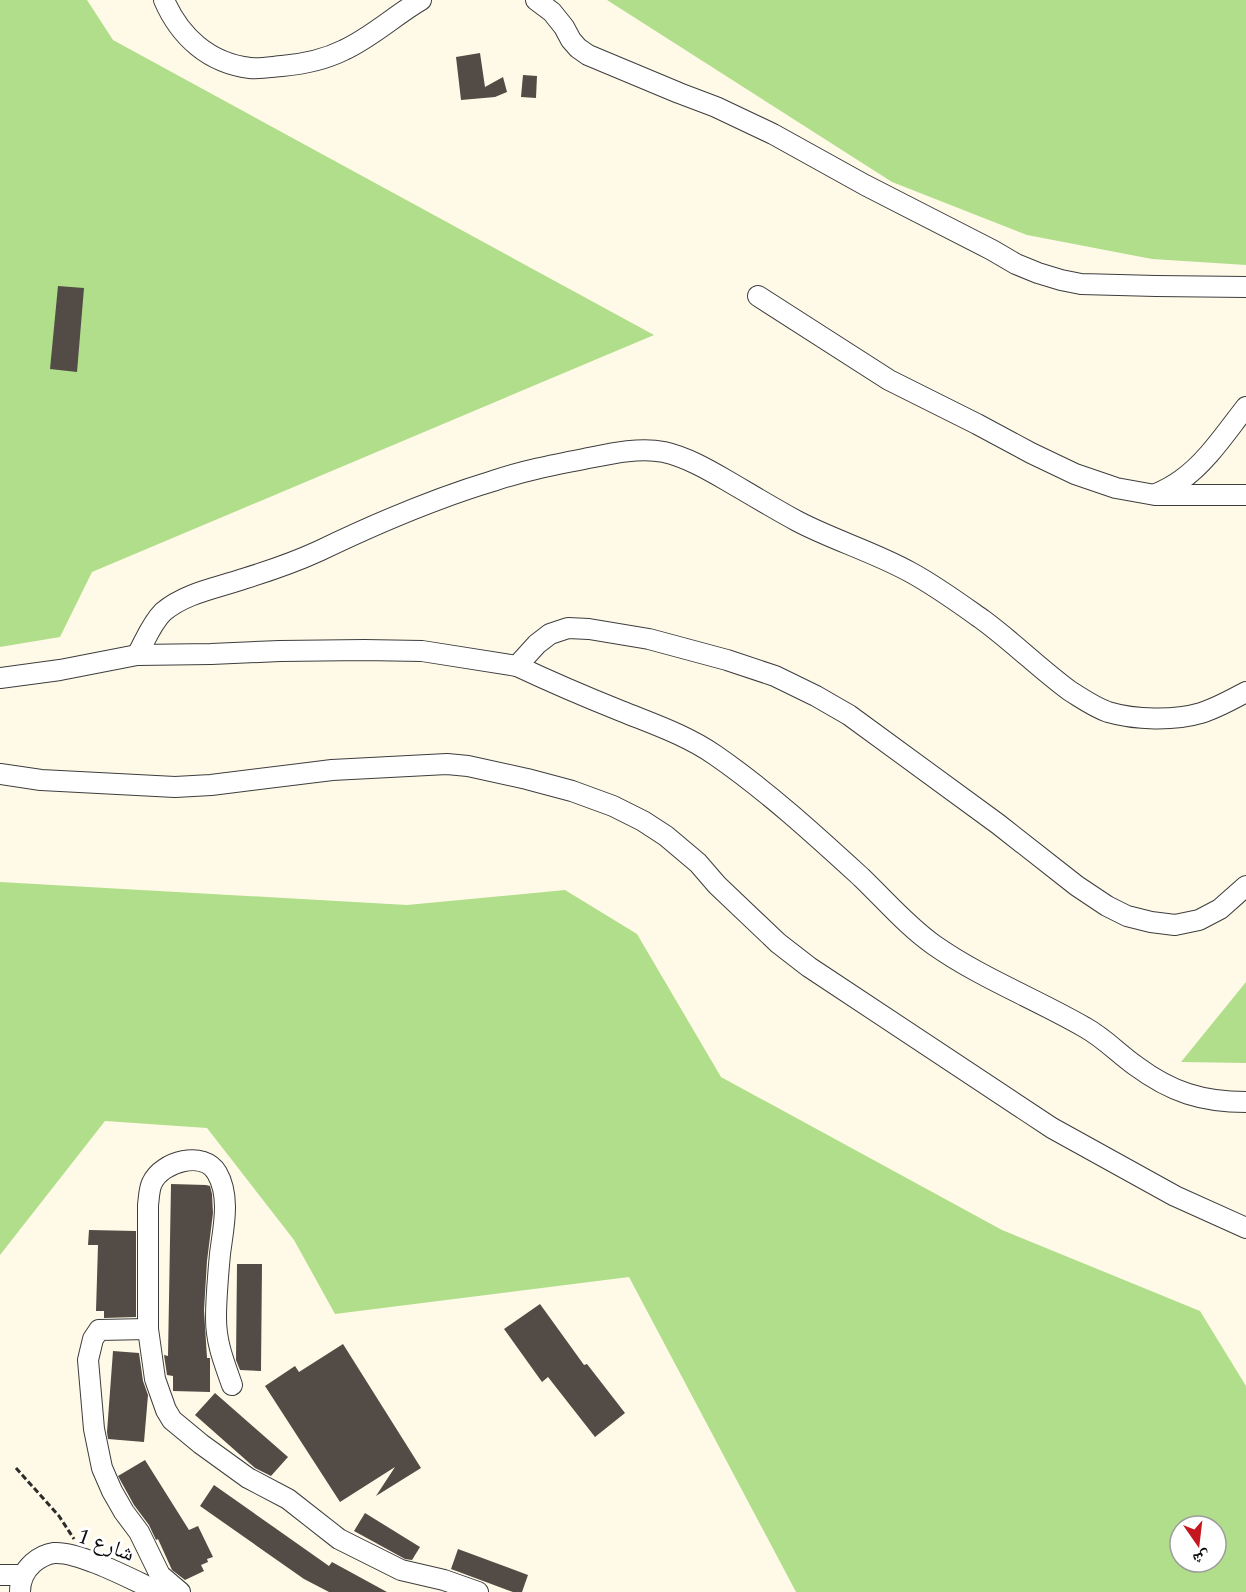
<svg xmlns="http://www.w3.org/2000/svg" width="1246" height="1592" font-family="Spectral,'Noto Naskh Arabic',serif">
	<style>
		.forest { fill: #b1de8b; fill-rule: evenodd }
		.building { fill: #534b45 }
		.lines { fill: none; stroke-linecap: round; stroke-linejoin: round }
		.minor-casing { stroke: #3d3d3d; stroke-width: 22 }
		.path { stroke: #2c2c2c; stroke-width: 3; stroke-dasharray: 6 3; stroke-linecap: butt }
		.minor { stroke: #fff; stroke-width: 20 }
		.labels { text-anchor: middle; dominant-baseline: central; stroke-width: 6; stroke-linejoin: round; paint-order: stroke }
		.street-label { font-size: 22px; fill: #0a0a0a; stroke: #fff }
	</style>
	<rect width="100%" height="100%" fill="#fffae7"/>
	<g class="forest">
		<path d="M0,0h87l26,40 541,295 -562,237 -32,65 -60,10z"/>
		<path d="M607,0h639v265l-94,-6 -125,-24 -135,-53z"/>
		<path d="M0,882l407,23 158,-15 72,44 84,143 281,153 198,81 46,75v206h-450l-167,-315 -294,37 -41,-74 -87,-112 -102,-7 -105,134zM1180,1526h36v36h-36z"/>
		<path d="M1246,982v81l-65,-1z"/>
	</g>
	<g class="building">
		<path d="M480,53l5,34 18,-10 4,15 -12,5 -34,3 -5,-43z"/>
		<path d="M523,75l14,1 -1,22 -15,-1z"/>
		<path d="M58,286l26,2 -7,84 -27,-3z"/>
		<path d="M171,1184l35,1 4,1 2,8 1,19 -6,48 -3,49 3,48h3v34l-37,-1v-15l-6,-1 -3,-20 4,1z"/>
		<path d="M89,1230l47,1v86l-32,1v-7h-8l2,-66h-10z"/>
		<path d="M237,1264h25l-1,107 -21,-1 -4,-10z"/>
		<path d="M540,1304l44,61 3,-1 38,49 -30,24 -47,-60 -6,5 -38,-53z"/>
		<path d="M343,1344l78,124 -45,28 19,-29 -55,35 -75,-116 30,-20 4,6z"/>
		<path d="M113,1351l26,2 4,28 5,14 -4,47 -36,-3 -1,-7z"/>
		<path d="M215,1393l73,64 -17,19 -16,-8 -60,-53z"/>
		<path d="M145,1460l44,70 9,-4 15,31 -6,2 1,3 -7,3 3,6 -19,9 -13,-10 -14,-31 -2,1 -7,-15 -15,-20 -16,-29z"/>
		<path d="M214,1485l115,81 3,-4 55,30h-58l-25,-13 -104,-73z"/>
		<path d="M365,1513l55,34 -8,13 -7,-1 -51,-28z"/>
		<path d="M458,1549l70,26 -6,17h-9l-62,-23z"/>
	</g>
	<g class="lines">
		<defs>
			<g id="minor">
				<path d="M164,0c16,37 45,63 86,68 10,1 21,-1 32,-2 22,-2 42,-6 62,-16 28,-13 50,-34 77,-50"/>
				<path d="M536,0l16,12 12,15 7,13 7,8 10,7 91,38 37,14 57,27 92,51 127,65 24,14 22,9 23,7 20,4 75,2 90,1"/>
				<path d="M758,296l131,84 88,44 54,29 44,21 41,14 39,7h91"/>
				<path d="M1156,494c9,-4 17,-8 25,-14 25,-17 46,-49 65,-73"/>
				<path d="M137,655c8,-14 14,-31 26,-43 22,-19 54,-24 80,-33 26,-8 52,-17 76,-28 56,-27 114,-52 174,-70 29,-10 60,-16 91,-22 25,-5 54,-12 80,-7 22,5 43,17 62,28 24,14 47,28 71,41 36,19 77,31 113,51 26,14 49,31 73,48 30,22 57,49 87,71 13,8 24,16 38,21 27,8 66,9 93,1 16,-5 30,-13 45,-21"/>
				<path d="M517,666c34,16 69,31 104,45 32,13 65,24 94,44 52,36 99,79 146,122 24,23 46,49 73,68 47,33 102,54 152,83 18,10 33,26 50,38 35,26 66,36 110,36"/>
				<path d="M0,678l60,-8 77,-15 74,-1 69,-3 84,-1 58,1 95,15 20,-22 13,-10 18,-6 21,1 60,10 78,21 48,16 41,20 33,19 149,109 79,62 30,20 20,10 24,6 24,3 24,-5 21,-11 26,-23"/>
				<path d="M0,774l41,6 134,7 36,-2 121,-15 115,-6 21,2 59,13 45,12 41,15 30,15 23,15 32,27 19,22 61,58 31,24 243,161 123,68 71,32"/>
				<path d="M148,1329v-124c1,-7 1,-16 4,-22 10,-22 52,-33 65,-10 14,24 6,56 3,81 -2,22 -4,43 -4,64 0,25 8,44 16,67"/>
				<path d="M0,1575h23"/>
				<path d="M20,1592c0,-12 4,-21 13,-29 6,-5 13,-9 21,-10 25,-2 81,28 105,39"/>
				<path d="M180,1592l-20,-17 -21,-43 -15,-20 -12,-21 -10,-23 -8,-39 -6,-69 5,-21 6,-9 49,-1 7,50 11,31 6,10 29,24 47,34 40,21 51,40 62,31 43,10 34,12"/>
			</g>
		</defs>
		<use href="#minor" class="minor-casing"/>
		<path class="path" d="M16,1468l43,48 15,23"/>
		<use href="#minor" class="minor"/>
	</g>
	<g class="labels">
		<g class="street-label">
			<text transform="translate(106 1545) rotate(20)">شارع 1</text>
		</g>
	</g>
	<g transform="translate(1198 1544) rotate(166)"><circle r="28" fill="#ffffff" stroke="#9d9d9d" stroke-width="1.5"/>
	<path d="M0-4.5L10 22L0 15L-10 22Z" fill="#c51720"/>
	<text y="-9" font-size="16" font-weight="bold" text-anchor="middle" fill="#0a0a0a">ش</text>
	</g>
</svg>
